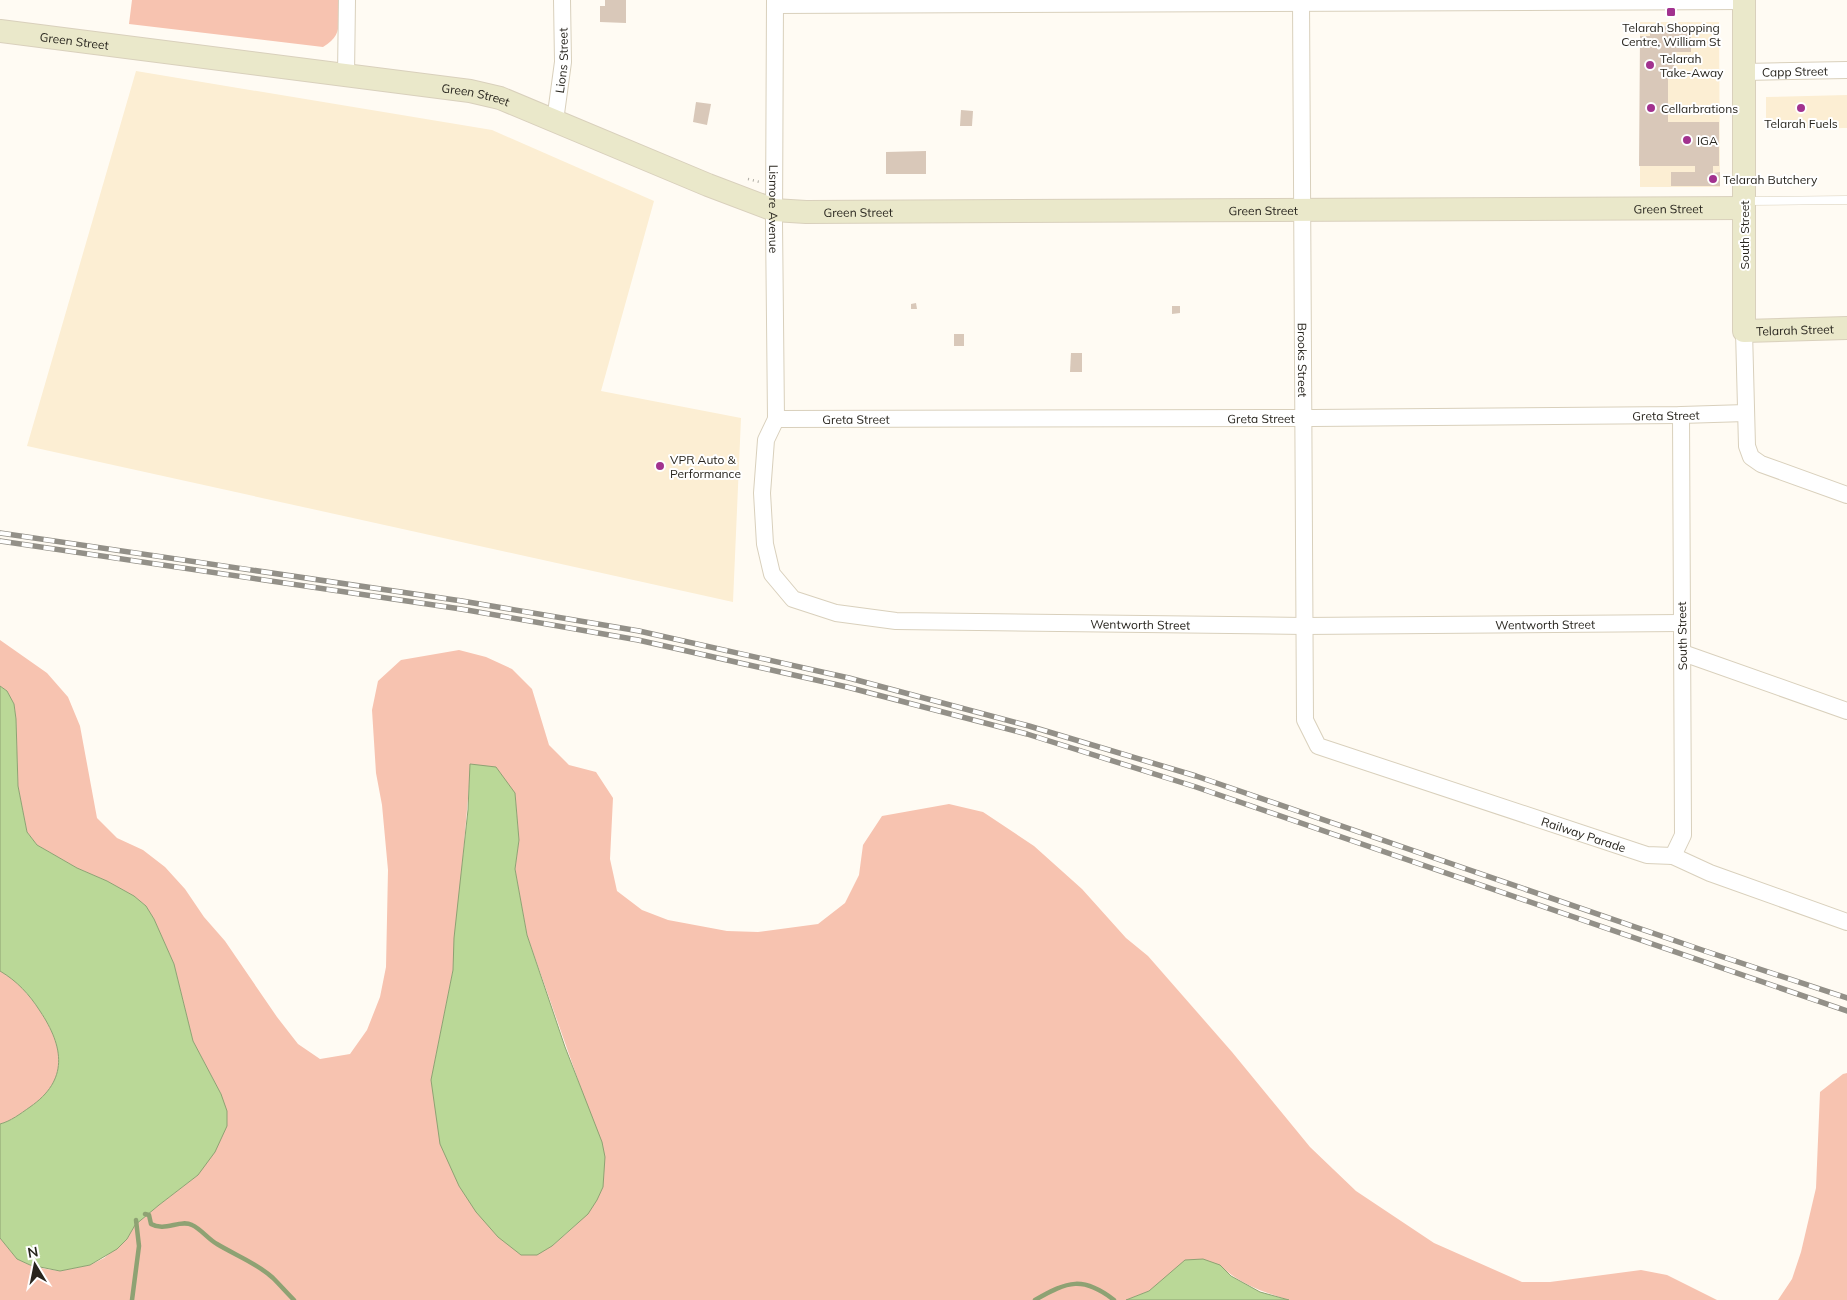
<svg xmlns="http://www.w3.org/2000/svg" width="1847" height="1300" font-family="Mulish,sans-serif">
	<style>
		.built { fill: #fceed3 }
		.green { fill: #f7c3b0; fill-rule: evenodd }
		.water { fill: #bad897; stroke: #8ea273 }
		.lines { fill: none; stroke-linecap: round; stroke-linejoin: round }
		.stream { stroke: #8ea273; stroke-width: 4.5 }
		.building { fill: #d9c8b9 }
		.lane-casing { stroke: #d9d0bc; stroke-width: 9 }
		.street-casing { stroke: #d9d0bc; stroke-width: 18 }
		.secondary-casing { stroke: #d9d0bc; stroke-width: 24 }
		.path { stroke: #aeaba3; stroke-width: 2.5; stroke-dasharray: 1 4; stroke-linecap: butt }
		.lane { stroke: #fff; stroke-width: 8 }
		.street { stroke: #fff; stroke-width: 16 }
		.secondary { stroke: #eae8ca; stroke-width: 22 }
		.rail-casing { stroke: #939088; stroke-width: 5.5 }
		.rail { stroke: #fff; stroke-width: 4; stroke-dasharray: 11; stroke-linecap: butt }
		.poi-dot { fill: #a2328f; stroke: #fff; stroke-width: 2 }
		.labels { text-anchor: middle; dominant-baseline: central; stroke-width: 4; stroke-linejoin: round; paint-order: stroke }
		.poi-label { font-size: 12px; fill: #28251e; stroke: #fff; text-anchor: start }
		.street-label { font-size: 12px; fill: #28251e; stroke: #fff }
	</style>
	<rect width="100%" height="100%" fill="#fffbf3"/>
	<g class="built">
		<path d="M1640,22h79l1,165h-80z"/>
		<path d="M136,71l356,59 162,71 -53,190 140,27 -8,184 -706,-156z"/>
		<path d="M1847,95v33l-81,1v-32z"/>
	</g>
	<g class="green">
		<path d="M132,0h206c0,22 6,35 -15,47l-194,-23z"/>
		<path d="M0,640l47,33 21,24 12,29 17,92 20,20 26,12 22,17 20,22 19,28 21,24 52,76 21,27 22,15 30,-5 17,-24 13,-33 6,-30 2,-97 -6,-65 -6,-32 -4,-63 6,-29 23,-21 58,-10 27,7 26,12 20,20 17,56 20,20 27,7 17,26 -3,61 7,32 25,19 26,10 59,11 31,1 60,-8 27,-21 14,-28 4,-30 19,-29 67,-12 34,8 51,34 48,43 44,49 22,18 84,96 78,95 46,44 78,52 88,39h28l91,-12 26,5 50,25h-428c-26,-8 -50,-16 -69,-35l-58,17 -13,9 -23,9h-1126v-62l17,21 13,6 16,4 14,2 30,-6 14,-7 23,-19 8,-14 24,-20 39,-30 23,-81 -28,-53 -19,-77 -20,-45 -8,-13 -12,-10 -27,-15 -30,-13 -26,-15 -14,-8 -10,-13 -9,-46 -2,-67 -2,-15 -7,-13 -7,-5zM471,764l44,29 4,47 -4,29 12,66 56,159 20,92c-12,28 -29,41 -51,60l-54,-9 -39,-51 -4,-14 -21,-106 19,-96z"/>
		<path d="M0,971c18,10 29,24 40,40 24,36 29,69 -10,96 -10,7 -19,14 -30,17z"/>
		<path d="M1847,1073v227h-69l14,-21 9,-27 15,-64 4,-96 23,-18z"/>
	</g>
	<g class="water">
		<path d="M0,686l7,5 7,13 2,15 2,67 9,46 10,13 14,8 26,15 30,13 27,15 12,10 8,13 20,45 19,77 28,53 6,17v15l-12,26 -17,23 -39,30 -24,20 -8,14 -10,10 -27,16 -30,6 -30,-6 -13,-6 -17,-21v-114c11,-3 20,-10 30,-17 39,-27 34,-60 10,-96 -11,-17 -23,-30 -40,-40z"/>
		<path d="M470,764l26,3 19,26 4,47 -4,29 12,66 38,112 37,95 3,15 -2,30 -6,13 -9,14 -36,32 -15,9h-16l-23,-18 -22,-25 -17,-26 -19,-42 -9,-64 22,-110 1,-32 14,-128z"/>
		<path d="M1203,1259l17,6 11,11 29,16 29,8h-163l23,-9 36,-31z"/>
	</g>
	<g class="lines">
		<g class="stream">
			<path d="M145,1214l4,1 2,9c14,8 29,-5 41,1 9,4 16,14 25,19 18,11 40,19 56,34 7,7 14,15 21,22"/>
			<path d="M132,1300l7,-54 -3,-26"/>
			<path d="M1035,1300c33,-19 48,-24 79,0"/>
		</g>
	</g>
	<g class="building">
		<path d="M605,0h21v23l-26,-1v-16h5z"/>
		<path d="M1650,26h41v26h-17v21l-6,5v44h51v44h-6v7l7,-1v14h-49v-14h24v-6h-56l1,-130h10z"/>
		<path d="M696,102l15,2 -4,21 -14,-3z"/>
		<path d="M961,110l12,1 -1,15h-12z"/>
		<path d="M926,151v23h-40v-22z"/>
		<path d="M916,303l1,6h-6v-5z"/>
		<path d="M1172,306h8v7l-8,1z"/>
		<rect x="954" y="334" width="10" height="12"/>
		<path d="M1071,353h11v19h-12z"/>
	</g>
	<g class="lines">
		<defs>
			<path id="lane" d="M1746,201l101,-1"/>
			<g id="street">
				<path id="s1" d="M775,0l-1,222 2,197 -10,21 -4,53 3,51 7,30 21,25 43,14 60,8 408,5 377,-3"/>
				<path id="s2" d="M1301,0l4,720 13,26 329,109 26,1 37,17 137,49"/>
				<path d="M775,5l969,-4"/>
				<path id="s3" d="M1744,72l103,-2"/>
				<path d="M346,75l1,-75"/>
				<path id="s4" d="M555,121l8,-59 -1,-62"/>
				<path d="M1744,331l3,115 4,11 10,7 86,31"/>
				<path id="s5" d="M776,419l537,-1 368,-3 65,-2"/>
				<path d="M1683,653l164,58"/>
				<path d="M1673,856l10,-21 -2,-420"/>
			</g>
			<g id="secondary">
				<path id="s6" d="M1744,0v331l103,-3"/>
				<path id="s7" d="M0,31l470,60 30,7 208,87 66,25 32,2 938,-4"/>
			</g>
		</defs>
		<use href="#lane" class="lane-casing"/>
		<use href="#street" class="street-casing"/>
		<use href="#secondary" class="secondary-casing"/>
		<path class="path" d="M748,179l12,3"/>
		<use href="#lane" class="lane"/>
		<use href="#street" class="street"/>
		<use href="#secondary" class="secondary"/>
		<defs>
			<g id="rail">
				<path d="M0,533l462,68 177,30 210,47 180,48 167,50 509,175 142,47"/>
				<path d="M0,541l461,68 177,31 209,47 180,47 169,53 651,224"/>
			</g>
		</defs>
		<use href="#rail" class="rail-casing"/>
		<use href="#rail" class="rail"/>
	</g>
	<g class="poi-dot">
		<rect x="1666" y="7" width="10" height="10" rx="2.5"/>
		<circle cx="1650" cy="65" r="5"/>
		<circle cx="1651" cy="108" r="5"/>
		<circle cx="1801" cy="108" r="5"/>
		<circle cx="1687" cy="140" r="5"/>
		<circle cx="1713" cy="179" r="5"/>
		<circle cx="660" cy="466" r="5"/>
	</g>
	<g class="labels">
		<g class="poi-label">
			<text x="1671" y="27" text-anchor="middle">Telarah Shopping<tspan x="1671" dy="14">Centre, William St</tspan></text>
			<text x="1660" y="58">Telarah<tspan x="1660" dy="14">Take-Away</tspan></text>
			<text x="1661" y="108">Cellarbrations</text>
			<text x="1801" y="123" text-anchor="middle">Telarah Fuels</text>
			<text x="1697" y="140">IGA</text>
			<text x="1723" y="179">Telarah Butchery</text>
			<text x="670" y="459">VPR Auto &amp;<tspan x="670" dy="14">Performance</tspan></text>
		</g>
		<g class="street-label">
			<text stroke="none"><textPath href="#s7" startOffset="75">Green Street</textPath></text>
			<text stroke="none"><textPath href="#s4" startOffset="61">Lions Street</textPath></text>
			<text stroke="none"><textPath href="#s3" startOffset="51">Capp Street</textPath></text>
			<text stroke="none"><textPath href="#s7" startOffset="480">Green Street</textPath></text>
			<text stroke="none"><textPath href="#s7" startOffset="1695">Green Street</textPath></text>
			<text stroke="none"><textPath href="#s1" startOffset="209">Lismore Avenue</textPath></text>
			<text stroke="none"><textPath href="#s7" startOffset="1290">Green Street</textPath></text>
			<text stroke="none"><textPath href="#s7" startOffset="885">Green Street</textPath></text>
			<text transform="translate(1744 235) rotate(-90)">South Street</text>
			<text stroke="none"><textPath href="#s6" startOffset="382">Telarah Street</textPath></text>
			<text stroke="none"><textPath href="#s2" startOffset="360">Brooks Street</textPath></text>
			<text stroke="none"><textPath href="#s5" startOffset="890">Greta Street</textPath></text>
			<text stroke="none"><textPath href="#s5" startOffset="485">Greta Street</textPath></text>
			<text stroke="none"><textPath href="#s5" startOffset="80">Greta Street</textPath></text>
			<text stroke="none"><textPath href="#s1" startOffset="960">Wentworth Street</textPath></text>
			<text stroke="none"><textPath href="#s1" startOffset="1365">Wentworth Street</textPath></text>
			<text transform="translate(1682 636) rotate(-91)">South Street</text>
			<text stroke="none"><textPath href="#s2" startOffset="1029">Railway Parade</textPath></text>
		</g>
	</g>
	<g transform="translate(35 1265) rotate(350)" stroke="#ffffff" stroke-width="4" paint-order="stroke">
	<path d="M0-4L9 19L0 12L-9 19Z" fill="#28251e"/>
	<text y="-8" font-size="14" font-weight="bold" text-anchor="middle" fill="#28251e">N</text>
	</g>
</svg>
